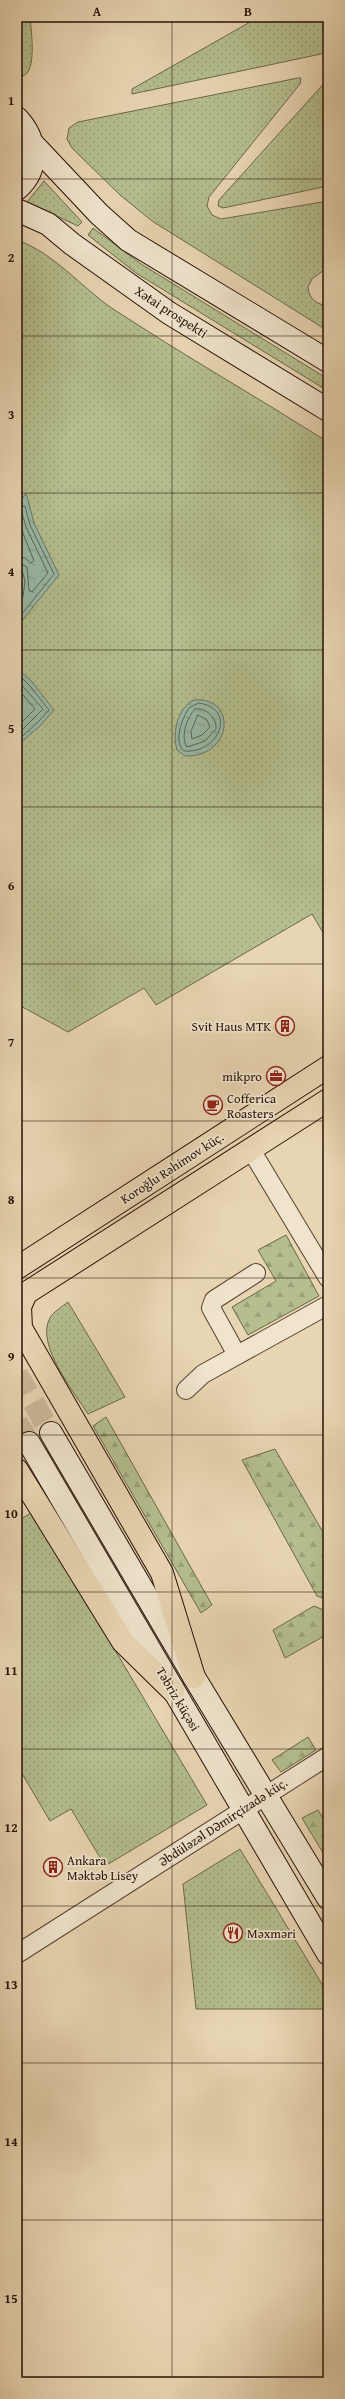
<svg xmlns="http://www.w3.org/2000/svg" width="345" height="2399" font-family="'Gentium Book Plus',serif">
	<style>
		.green { fill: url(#green-dots); stroke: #6c674a }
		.forest { fill: url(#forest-firs); stroke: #6c674a }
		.water { fill: url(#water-ripples); stroke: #6a7567 }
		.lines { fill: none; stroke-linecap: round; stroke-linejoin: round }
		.shore { stroke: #5e6456; stroke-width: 1 }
		.secondary-tunnel { stroke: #cbb798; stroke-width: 22; stroke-dasharray: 22 11; stroke-linecap: butt }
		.street-casing { stroke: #564131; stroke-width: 20 }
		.secondary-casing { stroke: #251006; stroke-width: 24 }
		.primary-casing { stroke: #251006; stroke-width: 24 }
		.street { stroke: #f0e4cd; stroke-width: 18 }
		.secondary { stroke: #f0e4cd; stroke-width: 22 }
		.primary { stroke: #e8d5b2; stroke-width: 22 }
		.grid { fill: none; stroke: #251006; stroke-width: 1; stroke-opacity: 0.55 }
		.labels { text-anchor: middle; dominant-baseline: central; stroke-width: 3.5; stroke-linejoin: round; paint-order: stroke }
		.street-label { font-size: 13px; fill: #251006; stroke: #f0e4cd }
		.poi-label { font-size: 13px; fill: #251006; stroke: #f0e4cd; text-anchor: start }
		.neatline { fill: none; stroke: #251006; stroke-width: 1.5 }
		.grid-label { font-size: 13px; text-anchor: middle; font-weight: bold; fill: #251006 }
	</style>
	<defs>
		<pattern id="green-dots" width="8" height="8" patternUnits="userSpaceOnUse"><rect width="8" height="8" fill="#b4be8e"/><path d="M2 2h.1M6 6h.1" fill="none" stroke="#9ba279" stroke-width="1.8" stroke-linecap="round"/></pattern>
		<pattern id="forest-firs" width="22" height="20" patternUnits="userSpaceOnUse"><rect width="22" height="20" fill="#b4be8e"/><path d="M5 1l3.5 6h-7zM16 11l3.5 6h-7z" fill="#9ba279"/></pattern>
		<pattern id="water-ripples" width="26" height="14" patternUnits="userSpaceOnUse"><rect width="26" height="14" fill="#98b9a7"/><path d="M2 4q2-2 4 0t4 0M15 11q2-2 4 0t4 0" fill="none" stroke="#839e8e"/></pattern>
	</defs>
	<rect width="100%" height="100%" fill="#e8d5b2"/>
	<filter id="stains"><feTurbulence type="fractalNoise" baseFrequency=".005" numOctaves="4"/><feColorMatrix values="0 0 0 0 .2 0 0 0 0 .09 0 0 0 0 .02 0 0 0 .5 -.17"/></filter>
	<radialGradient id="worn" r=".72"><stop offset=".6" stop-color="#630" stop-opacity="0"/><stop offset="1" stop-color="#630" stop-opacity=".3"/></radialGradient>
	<g class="green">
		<path d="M17,17h13c1,14 9,64 -13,59z"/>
		<path d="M259,17h69v30l-7,7 -189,40v-5z"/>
		<path d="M298,78h3l-1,6 -91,113 -2,9 5,9 9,4 107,-18v66l-16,12 -4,8c1,13 9,17 20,19v25l-176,-110 -32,-26 -48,-47 -5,-9 2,-11 9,-6z"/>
		<path d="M328,79v107l-105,22 -5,-2 1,-6z"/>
		<path d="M17,136c8,12 6,26 0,38z"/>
		<path d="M44,181l38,41 -4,4 -51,-24z"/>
		<path d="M93,228l48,36 187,115v12l-192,-118 -48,-38z"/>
		<path d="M17,240c37,13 64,47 96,69 70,46 144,88 215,133v499l-16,-27 -156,91 -12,-17 -76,44 -51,-28z"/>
		<path d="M68,1302l57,95 -37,17c-14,-22 -53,-70 -38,-96 3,-6 13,-12 18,-16z"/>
		<path d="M33,1512l174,293 -102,61 -34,-57 -21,12 -33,-56v-244z"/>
		<path d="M240,1849l88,145v15h-132l-13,-125z"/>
	</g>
	<g class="forest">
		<path d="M286,1235l33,61 -71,39 -16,-28 44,-26 -18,-31z"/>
		<path d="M106,1417l106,188 -11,8 -108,-187z"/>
		<path d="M275,1449l53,92v59l-11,-4 -75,-136z"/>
		<path d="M314,1606l14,6v22l-43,24 -12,-28z"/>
		<path d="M308,1737l8,13 -35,22 -9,-12z"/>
		<path d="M318,1810l10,16v35l-26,-43z"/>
	</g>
	<g class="water">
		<path d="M26,493l8,30 25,52 -42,52v-26l4,-19 -4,-13v-64z"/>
		<path d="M17,668l16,15 21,27 -14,16 -23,20z"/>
		<path d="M194,700c43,-4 40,57 -9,56l-8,-6c-5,-16 0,-42 17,-50z"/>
	</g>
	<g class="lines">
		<g class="shore">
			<path d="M17,507l8,-1 5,19 24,49 -37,46"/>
			<path d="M17,512l5,1 4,14 22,46 -16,19 -3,-2 -2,-23 -10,-5"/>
			<path d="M17,518l17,43 -3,2 -6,-5 -8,-2"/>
			<path d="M17,567l5,3 3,11 -2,16 -6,3"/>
			<path d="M17,673l13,13 19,24 -12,13 -20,18"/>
			<path d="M17,680l26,29 -26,26"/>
			<path d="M17,688l18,21 -18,18"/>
			<path d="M199,703c39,6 20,51 -15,48 -11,-9 -2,-33 5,-43z"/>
			<path d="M195,709c11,-2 22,9 21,20l-11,12 -18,6c-7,-10 0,-30 8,-38z"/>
			<path d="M198,715l9,5 3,7 -8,8 -10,4 -1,-7z"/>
		</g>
		<g class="secondary-tunnel">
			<path d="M17,1374l34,59"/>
			<path d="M17,1422l12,21"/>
		</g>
		<defs>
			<g id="street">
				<path d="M251,1150l77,128"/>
				<path d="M237,1355l-26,-47 3,-8 42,-27"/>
				<path d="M186,1390l17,-16 125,-69"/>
				<path d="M17,1954l311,-198"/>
			</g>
			<g id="secondary">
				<path d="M17,118c20,21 23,51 0,71"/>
				<path d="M33,144l66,70 29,26 200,121"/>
				<path d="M17,210l31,14 24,20 97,69 159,97"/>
				<path d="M51,1433l143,244 134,221"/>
				<path d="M29,1443l299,511"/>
			</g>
			<g id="primary">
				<path d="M17,1268l311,-201"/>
				<path d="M26,1293l-6,14 1,21 141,245 32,104"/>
				<path d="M17,1299l311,-199"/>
				<path d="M17,1470l106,172 50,49"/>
			</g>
		</defs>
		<use href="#street" class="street-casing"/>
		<use href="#secondary" class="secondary-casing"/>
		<use href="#primary" class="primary-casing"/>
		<use href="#street" class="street"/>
		<use href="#secondary" class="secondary"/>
		<use href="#primary" class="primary"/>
	</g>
	<path class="grid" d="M172,17v2365M17,179h311M17,336h311M17,493h311M17,650h311M17,807h311M17,964h311M17,1121h311M17,1278h311M17,1435h311M17,1592h311M17,1749h311M17,1906h311M17,2063h311M17,2220h311"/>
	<defs>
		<symbol id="building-ring" viewBox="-11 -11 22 22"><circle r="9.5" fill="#f0e4cd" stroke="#8f2418" stroke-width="1.5"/><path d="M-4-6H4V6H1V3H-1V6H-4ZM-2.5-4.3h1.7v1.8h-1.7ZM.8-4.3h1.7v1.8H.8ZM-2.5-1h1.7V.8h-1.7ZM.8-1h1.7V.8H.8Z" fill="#8f2418"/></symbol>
		<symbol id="office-ring" viewBox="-11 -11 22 22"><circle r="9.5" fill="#f0e4cd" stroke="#8f2418" stroke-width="1.5"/><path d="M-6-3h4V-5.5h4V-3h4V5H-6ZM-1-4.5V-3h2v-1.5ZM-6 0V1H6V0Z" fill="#8f2418"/></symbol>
		<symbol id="cafe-ring" viewBox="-11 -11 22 22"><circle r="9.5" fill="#f0e4cd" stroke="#8f2418" stroke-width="1.5"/><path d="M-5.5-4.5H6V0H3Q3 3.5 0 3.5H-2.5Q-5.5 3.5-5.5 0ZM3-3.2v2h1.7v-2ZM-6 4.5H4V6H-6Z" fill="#8f2418"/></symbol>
		<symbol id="restaurant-ring" viewBox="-11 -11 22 22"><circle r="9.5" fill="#f0e4cd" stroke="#8f2418" stroke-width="1.5"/><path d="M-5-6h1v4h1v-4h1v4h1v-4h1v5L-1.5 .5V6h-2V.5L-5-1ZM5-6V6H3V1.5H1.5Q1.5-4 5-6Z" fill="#8f2418"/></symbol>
	</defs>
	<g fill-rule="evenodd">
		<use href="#building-ring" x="274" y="1015" width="22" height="22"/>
		<use href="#office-ring" x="265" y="1065" width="22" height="22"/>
		<use href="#cafe-ring" x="202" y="1094" width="22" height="22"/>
		<use href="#building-ring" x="42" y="1856" width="22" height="22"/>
		<use href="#restaurant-ring" x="222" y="1922" width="22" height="22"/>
	</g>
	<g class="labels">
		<g class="street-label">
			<text transform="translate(171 312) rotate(33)">Xətai prospekti</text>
			<text transform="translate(172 1168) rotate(-33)">Koroğlu Rəhimov küç.</text>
			<text transform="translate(178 1699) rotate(59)">Təbriz küçəsi</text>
			<text transform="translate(223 1822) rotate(-33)">Əbdüləzəl DƏmirçizadə küç.</text>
		</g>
		<g class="poi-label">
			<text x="271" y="1026" text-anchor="end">Svit Haus MTK</text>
			<text x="262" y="1076" text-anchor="end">mikpro</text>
			<text x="227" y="1098">Cofferica<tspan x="227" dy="15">Roasters</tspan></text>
			<text x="67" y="1860">Ankara<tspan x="67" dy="15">Məktəb Lisey</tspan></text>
			<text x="247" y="1933">Məxməri</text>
		</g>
	</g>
	<rect width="345" height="2399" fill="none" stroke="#e8d5b2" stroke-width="44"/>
	<rect x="22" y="22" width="301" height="2355" class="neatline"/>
	<g class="grid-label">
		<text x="97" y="16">A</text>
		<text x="248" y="16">B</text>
		<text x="11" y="105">1</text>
		<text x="11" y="262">2</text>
		<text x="11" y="419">3</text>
		<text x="11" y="576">4</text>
		<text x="11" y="733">5</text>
		<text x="11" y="890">6</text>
		<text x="11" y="1047">7</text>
		<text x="11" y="1204">8</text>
		<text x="11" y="1361">9</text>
		<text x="11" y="1518">10</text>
		<text x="11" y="1675">11</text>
		<text x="11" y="1832">12</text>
		<text x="11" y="1989">13</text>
		<text x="11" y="2146">14</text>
		<text x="11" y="2303">15</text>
	</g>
	<rect width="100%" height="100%" filter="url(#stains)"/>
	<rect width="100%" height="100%" fill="url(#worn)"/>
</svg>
